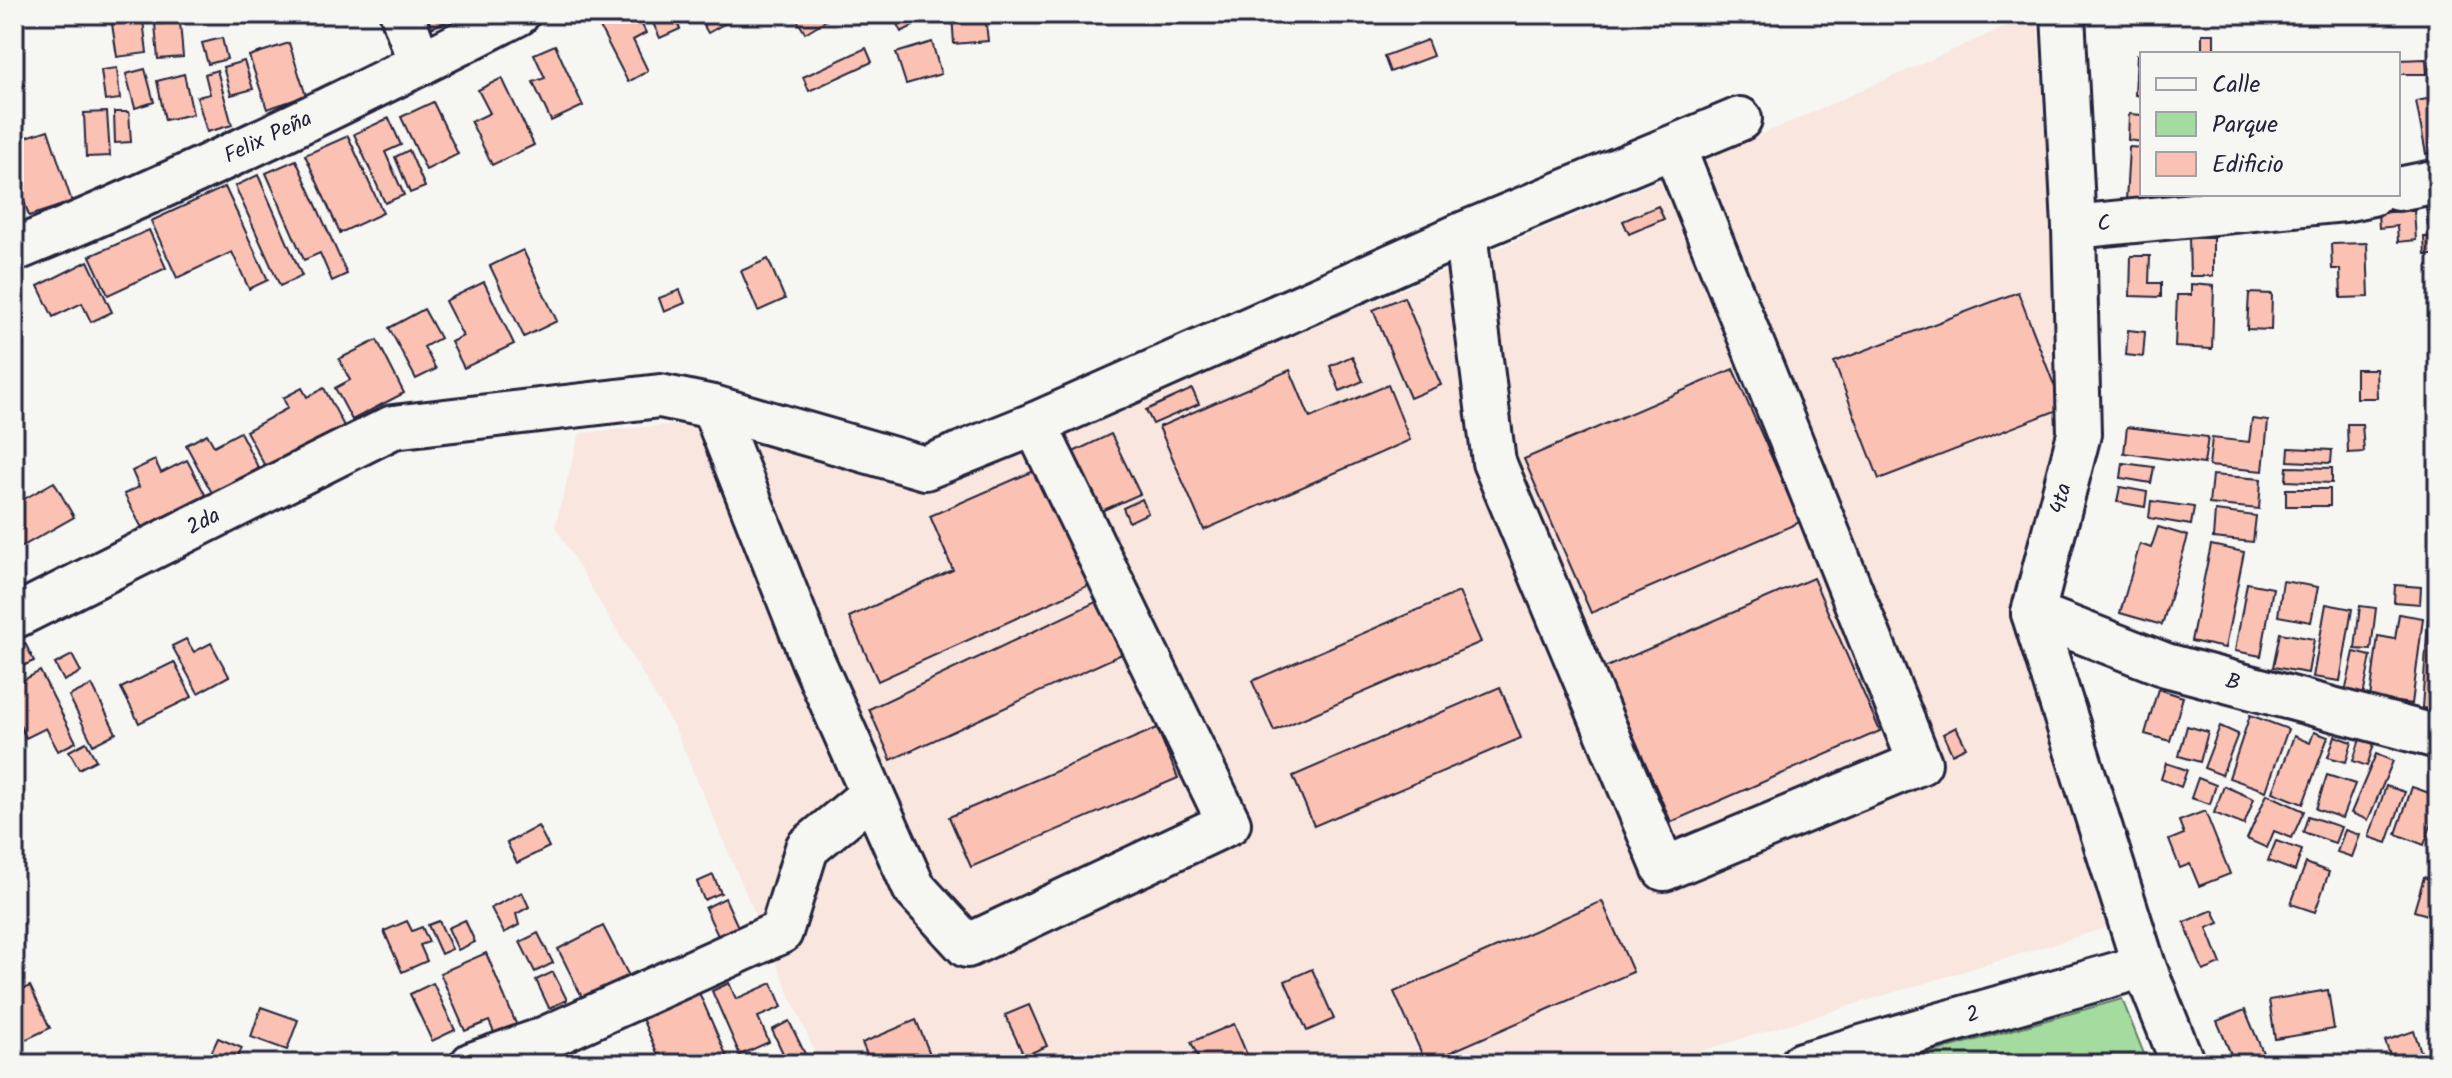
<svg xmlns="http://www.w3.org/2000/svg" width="2452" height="1078" font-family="Kalam,sans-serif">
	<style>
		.built { fill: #f8e6df }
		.green { fill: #a4db9e; stroke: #637e6c; stroke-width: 2 }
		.building { fill: #fbc2b3; stroke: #22223b; stroke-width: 2 }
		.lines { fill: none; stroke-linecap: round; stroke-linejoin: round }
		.minor-casing { stroke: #22223b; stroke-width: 48 }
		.minor { stroke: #f6f6f2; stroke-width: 42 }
		.labels { text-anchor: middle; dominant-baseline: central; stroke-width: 7; stroke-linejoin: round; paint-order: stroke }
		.street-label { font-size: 22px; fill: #22223b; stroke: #f6f6f2 }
	</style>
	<rect width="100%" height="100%" fill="#f6f6f2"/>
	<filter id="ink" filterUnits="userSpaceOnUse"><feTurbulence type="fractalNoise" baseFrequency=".0125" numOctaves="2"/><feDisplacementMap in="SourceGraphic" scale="16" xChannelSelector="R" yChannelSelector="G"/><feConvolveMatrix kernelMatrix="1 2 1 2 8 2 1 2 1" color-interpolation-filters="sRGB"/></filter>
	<g filter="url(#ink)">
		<path class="built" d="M2034,14h3l26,394 -53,201 105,316 -457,139h-838l-145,-335 -120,-203 25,-93 121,-11 232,66 722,-306z"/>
		<path class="green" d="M2122,999l24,60 -7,5h-249z"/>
		<g class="building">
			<path d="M422,14h26l3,6 -23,9z"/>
			<path d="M593,14h44l9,19 -13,7 15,31 -20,11z"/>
			<path d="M662,14h11l7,15 -20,9 -9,-19z"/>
			<path d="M697,14h33l3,5 -25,14z"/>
			<path d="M796,14h37v2l-28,17 -11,-18z"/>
			<path d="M892,14h45l-36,18z"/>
			<path d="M952,14h33l3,27 -34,3z"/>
			<path d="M143,20l4,33 -30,4 -5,-33z"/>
			<path d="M180,22l3,35 -25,2 -3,-35z"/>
			<rect x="2202" y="34" width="12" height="20"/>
			<path d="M222,38l5,21 -19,5 -6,-21z"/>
			<path d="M1427,40l6,16 -43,16 -6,-16z"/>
			<path d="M932,42l9,32 -35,10 -10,-31z"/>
			<path d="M289,43l17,53 -39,13 -18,-53z"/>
			<path d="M555,45l28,61 -32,15 -18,-39 12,-4 -11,-24z"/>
			<path d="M866,48l6,14 -63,29 -6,-14z"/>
			<path d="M2137,55h5v41l-7,-1z"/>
			<path d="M2426,59l1,15h-29v-14z"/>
			<path d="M244,61l9,28 -22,6 -8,-28z"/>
			<path d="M117,68l3,31 -15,2 -4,-31z"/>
			<path d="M145,69l9,33 -19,6 -9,-34z"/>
			<path d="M217,70l15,55 -25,7 -10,-35 13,-3 -5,-20z"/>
			<path d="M184,74l9,40 -28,6 -8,-39z"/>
			<path d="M502,78l32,67 -42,20 -21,-43 19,-9 -12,-23z"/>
			<path d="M2438,97v54l-12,3 -10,-53z"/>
			<path d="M433,102l25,52 -32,16 -25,-53z"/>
			<path d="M107,112l3,44 -24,1 -2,-44z"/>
			<path d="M114,112h15l2,30 -16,1z"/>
			<path d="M2129,114l13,1v27l-14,-2z"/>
			<path d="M389,118l12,27 -16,7 19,43 -19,8 -31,-69z"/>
			<path d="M48,130l24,72 -43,14 -15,-45v-30z"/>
			<path d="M348,136l35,77 -43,20 -35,-78z"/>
			<path d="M2129,147l13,1v46h40v10l-56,-3z"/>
			<path d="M409,150l16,37 -15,6 -15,-36z"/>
			<path d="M296,160l51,114 -15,7 -12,-28 -16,7 -38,-87z"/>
			<path d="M258,175l44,101 -22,10 -45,-100z"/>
			<path d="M225,187l43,93 -19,9 -17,-37 -55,26 -26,-57z"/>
			<path d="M1658,206l6,13 -35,15 -6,-13z"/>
			<path d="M2426,206h12v20h-10z"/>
			<path d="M2414,210l2,30 -18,2 -1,-16 -18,2 -1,-15z"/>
			<path d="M149,230l17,38 -58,27 -18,-39z"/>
			<path d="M2424,237h14v18h-13z"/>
			<path d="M2189,238h24v38h-23z"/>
			<path d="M2367,243l2,54 -28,1 -1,-29h-8l-1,-25z"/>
			<path d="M523,250l34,71 -33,16 -34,-71z"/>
			<path d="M2131,256h19l-1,27h12v14l-31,-1z"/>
			<path d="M768,259l17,40 -27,12 -17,-40z"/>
			<path d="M88,261l24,51 -21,10 -9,-19 -29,14 -15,-31z"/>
			<path d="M484,282l30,62 -50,24 -13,-26 12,-6 -18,-35z"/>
			<path d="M2191,284l23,2 -2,63 -37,-2 2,-52h14z"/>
			<path d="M680,290l5,13 -21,9 -5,-14z"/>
			<path d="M2018,292l45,116 -184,71 -45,-117z"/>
			<path d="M2249,293l23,1 -1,36 -24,-1z"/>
			<path d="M1404,297l37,88 -31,13 -37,-88z"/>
			<path d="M424,309l16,29 -16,9 12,22 -20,10 -27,-51z"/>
			<path d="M2128,330l17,2 -2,25 -17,-2z"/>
			<path d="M377,340l27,53 -52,27 -17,-32 15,-8 -11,-21z"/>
			<path d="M1352,356l11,25 -23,10 -10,-25z"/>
			<path d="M1733,369l67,153 -209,91 -67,-154z"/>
			<path d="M2356,369h20l1,29h-21z"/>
			<path d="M1290,370l20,48 78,-33 22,55 -206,90 -45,-103z"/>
			<path d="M302,388l5,9 17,-9 20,38 -78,42 -20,-37 42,-23 -5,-10z"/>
			<path d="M1192,389l7,15 -46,20 -7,-14z"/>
			<path d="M2252,419l16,2 -5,50 -54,-5 3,-28 37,4z"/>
			<path d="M2347,424h15l2,28 -16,1z"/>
			<path d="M2127,427l81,10 -4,27 -80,-11z"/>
			<path d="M240,432l19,37 -47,24 -26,-48 21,-11 7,12z"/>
			<path d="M1111,434l29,60 -43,19 -28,-59z"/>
			<path d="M2289,448l43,2 -1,13 -43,-2z"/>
			<path d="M155,460l6,13 26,-13 19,36 -64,32 -18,-34 15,-7 -7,-16z"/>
			<path d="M2123,463l31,4 -3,16 -30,-5z"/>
			<path d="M1043,467l53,115 -218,99 -29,-64 104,-47 -23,-54z"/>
			<path d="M2287,467l45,1v15l-46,-2z"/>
			<path d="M2212,475l49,4 -2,30 -50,-5z"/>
			<path d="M54,482l20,35 -60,34v-57l5,8z"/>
			<path d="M2120,487l27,5 -2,15 -28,-5z"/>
			<rect x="2286" y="489" width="44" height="17"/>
			<path d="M1142,499l6,14 -19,9 -6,-14z"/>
			<path d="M2151,501l43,6 -3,18 -42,-7z"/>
			<path d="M2215,511l41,5 -3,26 -40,-4z"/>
			<path d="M2431,521h7v25h-6z"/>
			<path d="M2158,527l30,9 -26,89 -42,-12 20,-69 11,4z"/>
			<path d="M2211,545l33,7 -19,96 -34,-7z"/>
			<path d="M1813,578l67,153 -209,91 -67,-154z"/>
			<path d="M2283,581l35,6 -7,35 -33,-6z"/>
			<path d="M2247,583l26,5 -12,68 -26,-5z"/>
			<path d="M2395,585l26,2 -1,17 -26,-2z"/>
			<path d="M1459,592l22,50 -207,89 -22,-50z"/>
			<path d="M1100,600l22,54 -231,106 -22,-51z"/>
			<path d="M2326,604l26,5 -12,72 -27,-4z"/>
			<path d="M2360,606l16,2 -5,42 -16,-1z"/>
			<path d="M2399,614l24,4 -11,86 -42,-6 8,-62 17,3z"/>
			<path d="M2428,619h10v91l-16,-2z"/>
			<path d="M2280,633l34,6 -6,34 -35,-6z"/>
			<path d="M186,639l8,13 17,-9 18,33 -31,17 -26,-47z"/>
			<path d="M25,643l9,18 -20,9v-22z"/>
			<path d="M2354,652l17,4 -8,40 -18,-4z"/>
			<path d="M72,655l9,17 -17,9 -9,-17z"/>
			<path d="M174,662l18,35 -53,26 -18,-35z"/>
			<path d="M40,671l36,71 -18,9 -12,-23 -20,10 -12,-25v-28z"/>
			<path d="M92,685l24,48 -23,12 -24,-49z"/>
			<path d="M1500,687l21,51 -207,88 -21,-50z"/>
			<path d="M2158,689l25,8 -13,44 -25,-7z"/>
			<path d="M2250,715l38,14 -22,62 -37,-13z"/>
			<path d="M2187,726l21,6 -8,30 -21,-6z"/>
			<path d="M2220,726l18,8 -16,41 -18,-7z"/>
			<path d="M1956,727l10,20 -14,7 -9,-20z"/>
			<path d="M1157,728l21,50 -207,89 -22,-50z"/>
			<path d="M2314,732l14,5 -25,67 -30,-12 21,-56 16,7z"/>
			<path d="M2335,736l17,6 -6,20 -18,-5z"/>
			<path d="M2360,739l14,5 -7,22 -14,-5z"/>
			<path d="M86,742l10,18 -17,9 -10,-18z"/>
			<path d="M2376,754l17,7 -25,59 -17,-7z"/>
			<path d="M2166,763l21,7 -6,17 -20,-8z"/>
			<path d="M2327,775l28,9 -13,34 -26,-9z"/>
			<path d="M2198,778l18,7 -6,19 -19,-6z"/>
			<path d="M2224,786l30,13 -10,26 -30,-12z"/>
			<path d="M2386,786l19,6 -18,51 -18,-6z"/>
			<path d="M2412,787l26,9v10l-14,39 -28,-11z"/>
			<path d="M2267,794l37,17 -12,27 -18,-7 -7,17 -20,-9z"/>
			<path d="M2205,811l25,63 -31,12 -9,-22 -10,4 -11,-28 15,-6 -5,-13z"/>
			<path d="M2308,816l33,11 -6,16 -32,-11z"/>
			<path d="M538,826l11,21 -32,16 -10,-20z"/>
			<path d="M2345,830l15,5 -8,22 -15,-5z"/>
			<path d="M2276,841l26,9 -7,21 -27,-10z"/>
			<path d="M2306,863l23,9 -14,40 -24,-8z"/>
			<path d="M713,875l8,18 -17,7 -7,-18z"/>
			<path d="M2424,877l14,5v36l-24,-7z"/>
			<path d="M522,892l7,15 -13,7 3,11 -15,8 -13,-25z"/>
			<path d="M725,898l14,31 -20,9 -14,-30z"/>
			<path d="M1602,901l31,71 -207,91 -32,-71z"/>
			<path d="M2213,910l6,13 -12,5 14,36 -18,7 -19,-49z"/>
			<path d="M465,920l10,22 -17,8 -10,-22z"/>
			<path d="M407,921l5,10 10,-4 7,15 -9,3 7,16 -25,11 -18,-41z"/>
			<path d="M439,921l13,28 -11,5 -13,-29z"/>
			<path d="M603,926l26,50 -46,23 -25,-50z"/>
			<path d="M538,933l15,30 -18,9 -15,-30z"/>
			<path d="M486,953l31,73 -22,9 -6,-14 -24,10 -25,-58z"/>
			<path d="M1312,969l22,50 -27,12 -22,-50z"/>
			<path d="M553,972l14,28 -18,8 -13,-28z"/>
			<path d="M433,983l22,47 -23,11 -22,-47z"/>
			<path d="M729,983l7,16 36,-16 10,24 -24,10 11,25 -29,13 -28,-64z"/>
			<path d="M30,986l20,42 -36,17v-52z"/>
			<path d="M697,988l33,76h-68l-22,-50z"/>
			<path d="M2328,990l6,39 -59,10 -6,-39z"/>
			<path d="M1029,1005l18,41 -23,10 -19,-41z"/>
			<path d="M261,1007l37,13 -11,30 -36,-13z"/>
			<path d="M2245,1010l19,45 -22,9h-7l-18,-43z"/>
			<path d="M916,1020l14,34 -24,10h-35l-9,-21z"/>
			<path d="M789,1021l17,35 -18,8 -16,-34z"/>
			<path d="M1234,1024l17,40h-50l-10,-22z"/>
			<path d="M2414,1031l9,27 -17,6h-13l-8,-23z"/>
			<path d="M218,1038l24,10 -8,16h-28z"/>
		</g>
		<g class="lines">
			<defs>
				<g id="minor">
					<path d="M402,14l18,50"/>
					<path d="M2063,14l11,213 5,207 -46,179 111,353 39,98"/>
					<path d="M2398,189l40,-8"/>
					<path id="s1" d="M2074,227l270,-27 28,-6"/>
					<path d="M1465,233l29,229 170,407 256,-106 -246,-615"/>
					<path id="s2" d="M14,250c172,-70 339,-151 504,-236"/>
					<path d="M713,407l100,254 101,227 53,58 262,-123 -194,-399"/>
					<path id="s3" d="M2033,613l133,52 272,72"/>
					<path id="s4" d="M14,617l379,-190 267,-31 53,11 212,61 110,-44 430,-191 275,-114"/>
					<path d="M472,1064l69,-24 240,-108 26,-84 65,-54"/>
					<path id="s5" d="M1802,1064l342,-98"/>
				</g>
			</defs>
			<use href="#minor" class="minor-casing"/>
			<use href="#minor" class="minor"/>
		</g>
	</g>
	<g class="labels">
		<g class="street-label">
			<text stroke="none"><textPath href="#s2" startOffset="278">Felix Peña</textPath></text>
			<text stroke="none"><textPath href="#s1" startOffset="30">C</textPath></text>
			<text transform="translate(2062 499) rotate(-76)">4ta</text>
			<text stroke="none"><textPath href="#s4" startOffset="212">2da</textPath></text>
			<text stroke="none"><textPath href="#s3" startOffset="212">B</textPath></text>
			<text stroke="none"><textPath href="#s5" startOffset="178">2</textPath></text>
		</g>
	</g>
	<rect width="2452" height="1078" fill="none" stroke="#f6f6f2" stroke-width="48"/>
	<rect x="24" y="24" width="2404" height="1030" fill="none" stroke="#22223b" stroke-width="3" filter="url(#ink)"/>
	<rect x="2140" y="52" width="260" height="144" fill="#f6f6f2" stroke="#a1a1a9" stroke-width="2"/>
	<rect x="2156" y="78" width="40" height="12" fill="#f6f6f2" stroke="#a1a1a9" stroke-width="2"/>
	<text x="2212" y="92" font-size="24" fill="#22223b">Calle</text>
	<rect x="2156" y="112" width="40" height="24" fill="#a4db9e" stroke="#a1a1a9" stroke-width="2"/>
	<text x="2212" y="132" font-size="24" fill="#22223b">Parque</text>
	<rect x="2156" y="152" width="40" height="24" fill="#fbc2b3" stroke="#a1a1a9" stroke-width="2"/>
	<text x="2212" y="172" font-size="24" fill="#22223b">Edificio</text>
</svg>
